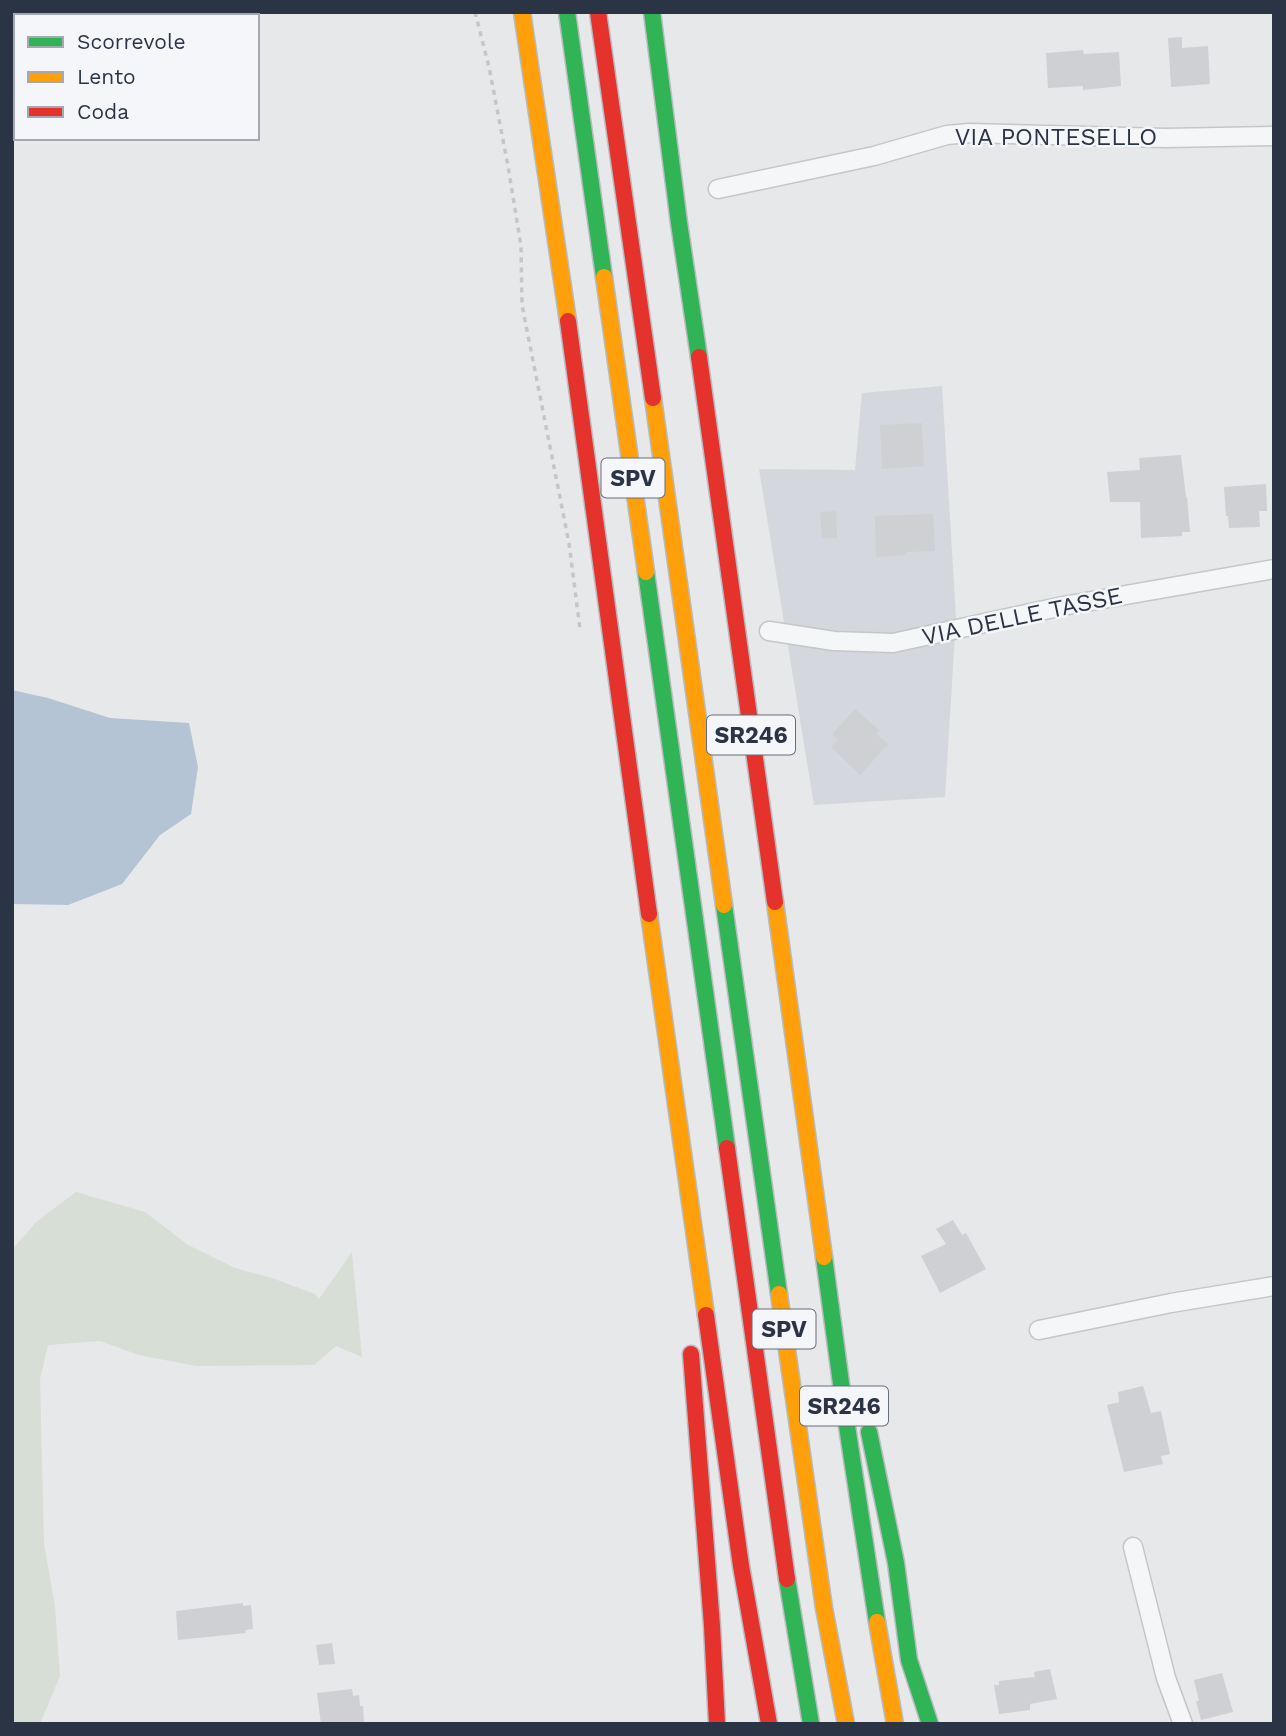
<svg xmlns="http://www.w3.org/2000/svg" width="1286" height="1736" font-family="'Work Sans',sans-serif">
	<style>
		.built { fill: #d4d7dd }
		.green { fill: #d6ded6 }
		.water { fill: #b4c4d5 }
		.building { fill: #ced0d3 }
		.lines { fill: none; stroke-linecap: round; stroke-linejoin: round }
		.street-casing { stroke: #c4c6c8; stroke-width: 21 }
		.fast-casing { stroke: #b8bbbf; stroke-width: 19 }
		.slow-casing { stroke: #b8bbbf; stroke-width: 19 }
		.jam-casing { stroke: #b8bbbf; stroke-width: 19 }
		.path { stroke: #c5c6ca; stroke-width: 3.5; stroke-dasharray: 5 5; stroke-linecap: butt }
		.street { stroke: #f5f6f7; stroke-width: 18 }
		.fast { stroke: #30b455; stroke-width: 16 }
		.slow { stroke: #ff9f0a; stroke-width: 16 }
		.jam { stroke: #e5322d; stroke-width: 16 }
		.labels { text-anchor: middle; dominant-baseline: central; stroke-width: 5; stroke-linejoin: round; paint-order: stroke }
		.shield { fill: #f4f6f9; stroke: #676e7b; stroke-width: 2 }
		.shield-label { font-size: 23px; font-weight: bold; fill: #2b3445 }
		.street-label { font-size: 24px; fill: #2b3445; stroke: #f4f6f9 }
	</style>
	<rect width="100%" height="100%" fill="#e6e8ea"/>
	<path class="built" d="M942,386l14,232 -11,179 -131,8 -55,-336 96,1 7,-77z"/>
	<path class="green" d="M76,1192l69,20 43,33 47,23 37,10 43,16 4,5 33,-47 10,105 -26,-11 -22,19 -118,1 -57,-11 -39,-14 -52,4 -8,34 4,164 11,64 5,69 -20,48h-28v-474l24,-28z"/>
	<path class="water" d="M12,690l36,8 62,20 79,5 9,44 -7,47 -31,21 -38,49 -54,21 -56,-1z"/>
	<g class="building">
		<path d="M1182,37v11l26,-2 2,38 -39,3 -3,-49z"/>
		<path d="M1083,50l1,4 35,-2 2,34 -38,4v-4l-35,2 -2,-35z"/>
		<path d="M922,423l2,43 -42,3 -2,-44z"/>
		<path d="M1181,455l5,42h1l3,35h-8v4l-41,2 -1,-36h-30l-3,-30 33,-2 -1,-12z"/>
		<path d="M1266,484l1,27h-8l1,16 -31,1 -1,-12h-2l-2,-29z"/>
		<path d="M836,511l1,27h-15l-2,-26z"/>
		<path d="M933,514l2,37 -29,1v3l-30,2 -1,-41z"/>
		<path d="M855,709l24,21 -3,4 12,10 -28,31 -29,-28 7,-7 -6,-6z"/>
		<path d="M953,1220l9,15 4,-2 20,36 -46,24 -19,-37 25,-12 -10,-15z"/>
		<path d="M1143,1386l8,27 10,-2 9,43 -9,2 2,8 -39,8 -17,-67 12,-3 -1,-10z"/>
		<path d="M243,1603v3l8,-1 2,24 -8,1 1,3 -68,7 -2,-29z"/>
		<path d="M332,1643l3,21 -16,1 -3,-20z"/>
		<path d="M1050,1669l7,30 -27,5v6l-31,4 -5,-29h5v-4l36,-4 -1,-5z"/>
		<path d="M1222,1673l11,39 -32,8 -5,-19h3l-5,-21z"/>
		<path d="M352,1689l1,7 6,-1 1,11h3l1,18h-43l-4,-31z"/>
	</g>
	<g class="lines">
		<defs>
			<g id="street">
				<path d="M718,189l156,-33 73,-21 22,-2 197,5 108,-2"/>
				<path d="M769,631l65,10 59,2 170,-37 211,-37"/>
				<path d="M1039,1330l132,-27 103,-17"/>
				<path d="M1133,1547l33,131 17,46"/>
			</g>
			<g id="fast">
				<path d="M567,12l37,265"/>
				<path d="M652,12l27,211 20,134"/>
				<path d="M646,572l81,576"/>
				<path d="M724,905l55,389"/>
				<path d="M824,1257l21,156 32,209"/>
				<path d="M869,1432l27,131 13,97 21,64"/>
				<path d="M787,1579l24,145"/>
			</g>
			<g id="slow">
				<path d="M522,12l46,309"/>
				<path d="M604,277l42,295"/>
				<path d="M653,398l71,507"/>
				<path d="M775,902l49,355"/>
				<path d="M649,914l57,401"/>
				<path d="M779,1294l45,314 22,116"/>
				<path d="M877,1622l18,102"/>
			</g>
			<g id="jam">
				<path d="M598,12l55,386"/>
				<path d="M568,321l81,593"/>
				<path d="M699,357l76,545"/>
				<path d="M727,1148l60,431"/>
				<path d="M706,1315l35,251 28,158"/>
				<path d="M691,1354l21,272 5,98"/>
			</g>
		</defs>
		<use href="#street" class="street-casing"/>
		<use href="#fast" class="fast-casing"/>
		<use href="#slow" class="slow-casing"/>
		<use href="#jam" class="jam-casing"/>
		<path class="path" d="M475,12l14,55 19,99 13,80 1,59 47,238 11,86"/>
		<use href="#street" class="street"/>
		<use href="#fast" class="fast"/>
		<use href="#slow" class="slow"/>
		<use href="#jam" class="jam"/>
	</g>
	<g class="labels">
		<g class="shield">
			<rect x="601.5" y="458.5" width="63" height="39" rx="5"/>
			<rect x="707" y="715.5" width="88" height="39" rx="5"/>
			<rect x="752.5" y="1309.5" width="63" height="39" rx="5"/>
			<rect x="800" y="1386.5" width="88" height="39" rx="5"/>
		</g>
		<g class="shield-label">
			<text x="633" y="478">SPV</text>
			<text x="751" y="735">SR246</text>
			<text x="784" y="1329">SPV</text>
			<text x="844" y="1406">SR246</text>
		</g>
		<g class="street-label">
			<text x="1056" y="137">VIA PONTESELLO</text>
			<text transform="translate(1022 616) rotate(-12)">VIA DELLE TASSE</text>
		</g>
	</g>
	<rect width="1286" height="1736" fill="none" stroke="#2b3445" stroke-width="28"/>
	<rect x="14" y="14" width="245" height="126" fill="#f4f6f9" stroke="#a4a8b1" stroke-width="2"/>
	<rect x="28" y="37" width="35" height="10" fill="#30b455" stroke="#a4a8b1" stroke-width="2"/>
	<text x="77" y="49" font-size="21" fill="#2b3445">Scorrevole</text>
	<rect x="28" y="72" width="35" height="10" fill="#ff9f0a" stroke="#a4a8b1" stroke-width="2"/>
	<text x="77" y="84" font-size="21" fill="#2b3445">Lento</text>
	<rect x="28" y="107" width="35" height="10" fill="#e5322d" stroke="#a4a8b1" stroke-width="2"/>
	<text x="77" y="119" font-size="21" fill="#2b3445">Coda</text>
</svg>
